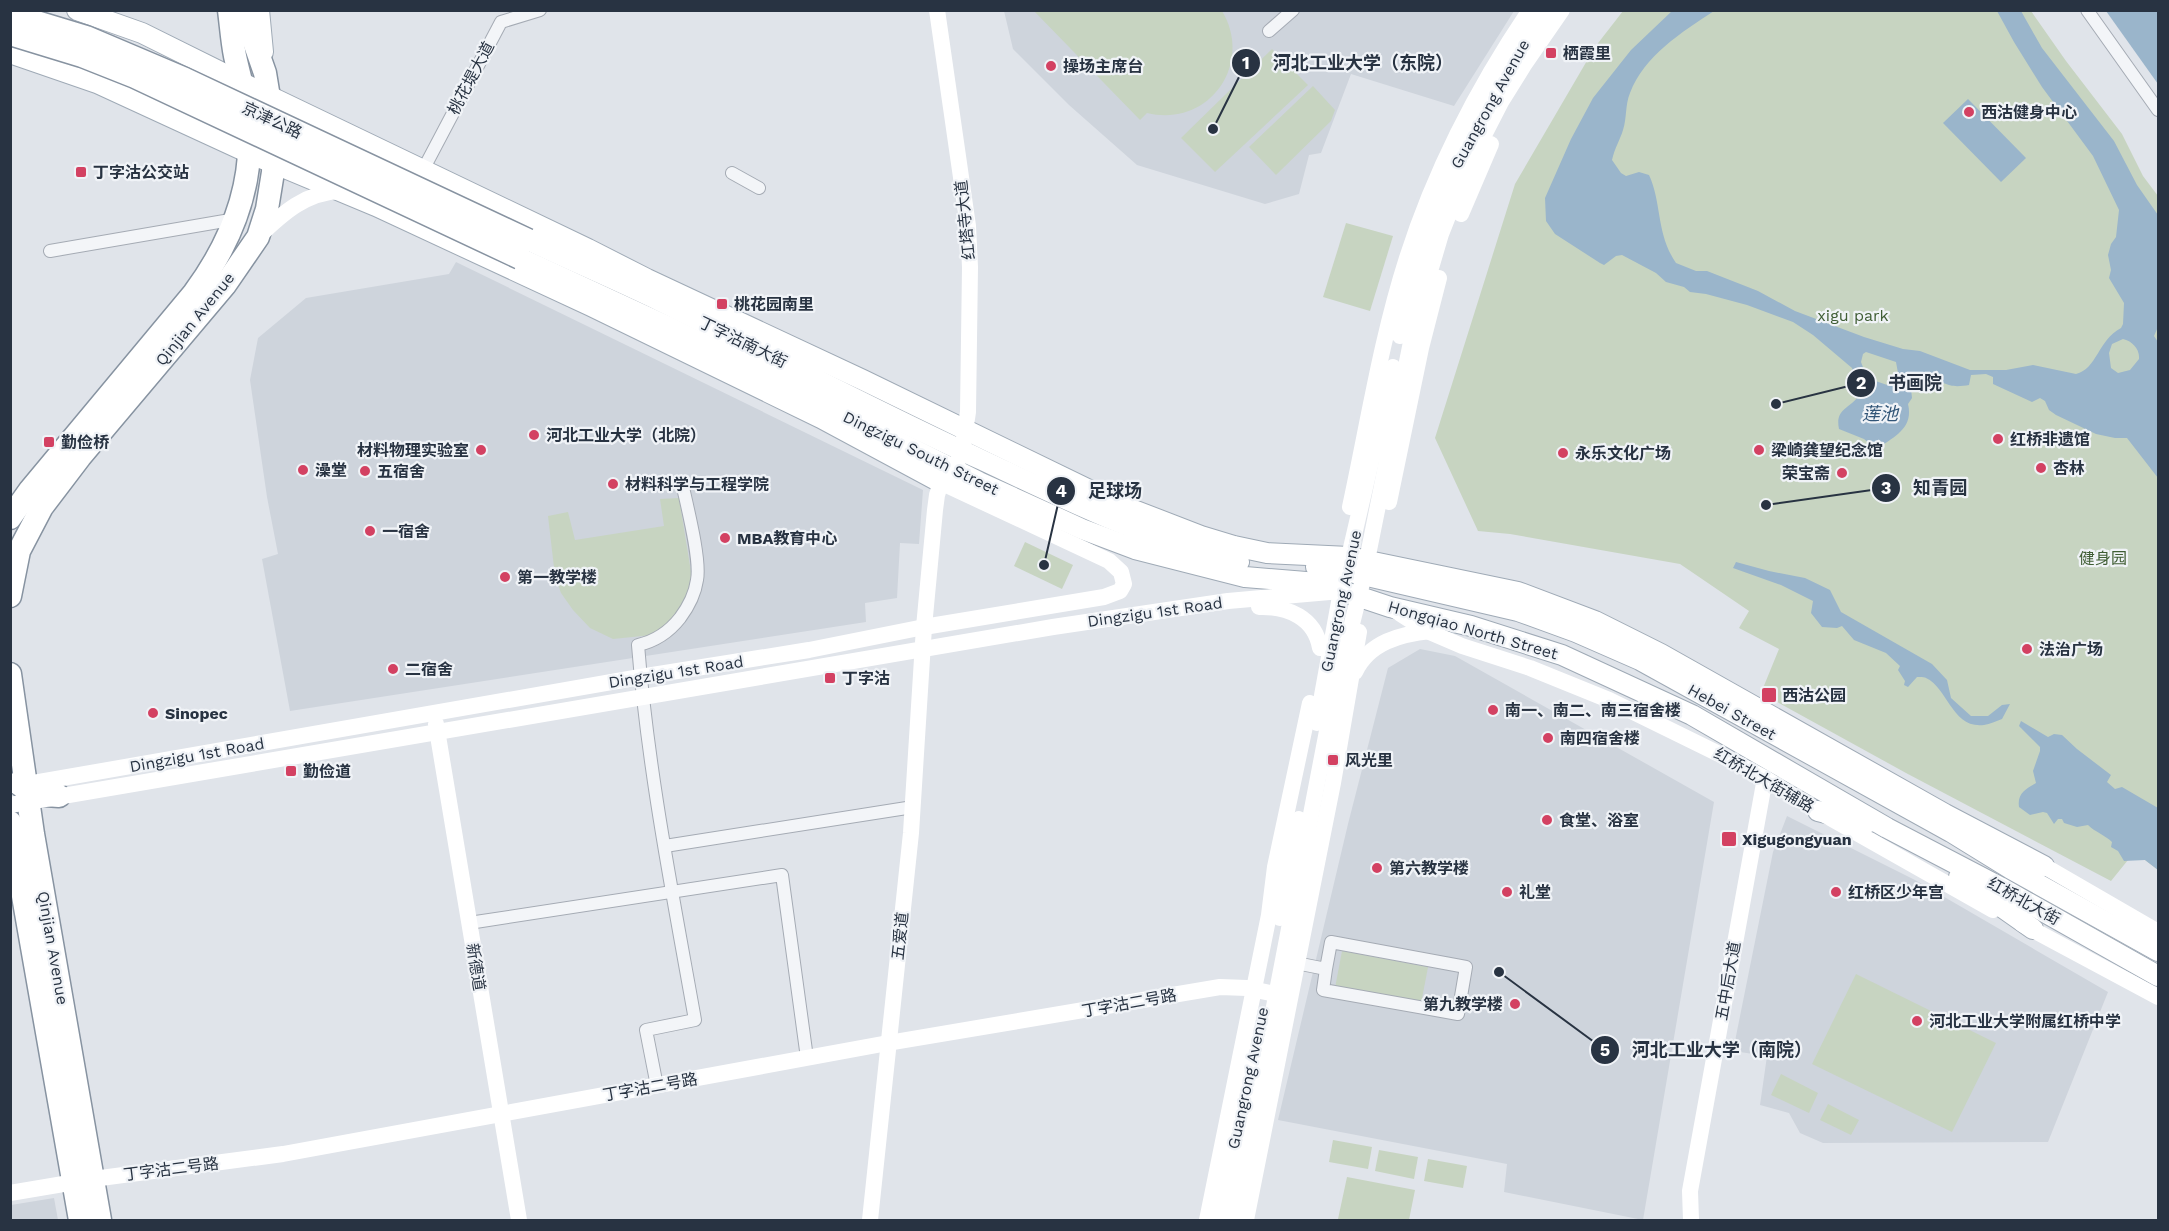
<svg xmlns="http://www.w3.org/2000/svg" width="2169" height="1231" font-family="'Work Sans','Noto Sans SC',sans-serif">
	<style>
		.built { fill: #ced4dc }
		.green { fill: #c7d4c1 }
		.water { fill: #9ab5cb; fill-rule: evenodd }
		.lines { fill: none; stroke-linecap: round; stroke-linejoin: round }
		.street-casing { stroke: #a5abb4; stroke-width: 14 }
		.primary-casing { stroke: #9faab6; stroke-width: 22 }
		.highway-casing { stroke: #8793a1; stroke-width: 25 }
		.street { stroke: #f3f5f8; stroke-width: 12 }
		.secondary { stroke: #fff; stroke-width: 16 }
		.primary { stroke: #fff; stroke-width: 20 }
		.highway { stroke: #fff; stroke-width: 22 }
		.highway-bridge-casing { stroke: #8793a1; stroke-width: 25; stroke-linecap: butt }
		.highway-bridge { stroke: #fff; stroke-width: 22 }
		.poi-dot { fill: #d34162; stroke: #f0f3f7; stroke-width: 2 }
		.labels { text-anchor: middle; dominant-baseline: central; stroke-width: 4.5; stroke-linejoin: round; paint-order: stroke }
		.poi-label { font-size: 16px; font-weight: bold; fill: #283342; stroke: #f0f3f7; text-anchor: start }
		.street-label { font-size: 16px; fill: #283342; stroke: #f0f3f7 }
		.park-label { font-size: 16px; fill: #405e35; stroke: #f0f3f7 }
		.water-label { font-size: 18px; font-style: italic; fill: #315577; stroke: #f0f3f7 }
		.leader { fill: none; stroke: #283342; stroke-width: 2 }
		.callout-dot { fill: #283342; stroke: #f0f3f7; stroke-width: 2 }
		.mark-label { font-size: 18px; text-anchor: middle; font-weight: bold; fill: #fff }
		.callout-label { font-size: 18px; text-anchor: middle; font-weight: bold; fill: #283342; stroke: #f0f3f7; stroke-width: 4.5; stroke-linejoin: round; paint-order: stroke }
	</style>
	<rect width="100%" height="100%" fill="#e0e4ea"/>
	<g class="built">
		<path d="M1004,11h510l-60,95 -103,-32 -30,79 -12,2 -10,39 -34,10 -128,-39 -68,-60 -56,-56z"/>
		<path d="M456,262l467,228 -4,54 -19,-1 -3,55 -32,5 1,19 -576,89 -28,-152 16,-5 -11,-57 -17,-117 8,-42 48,-40 143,-24z"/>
		<path d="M1420,649l35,7 259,146 -71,418 -139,-28 3,-28 -229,-44 70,-296 40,-156z"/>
		<path d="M1787,816l128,64 193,112 -60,150 -225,1 -23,-10 -11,-20 -29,-8 7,-49 -34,-5 40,-199z"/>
		<path d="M54,1198l4,22h-47v-15z"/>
	</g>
	<g class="green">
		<path d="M1034,11h188c32,53 -13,117 -75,102l-7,7z"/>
		<path d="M1623,11h408l35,50 56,73 21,42 15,20v674l-13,-10h-17l-17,21 -205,-108 -145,-80 18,-44 -40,-21 10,-17 -69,-47 -170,-30 -32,-3 -43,-93 80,-254 80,-137z"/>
		<path d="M1272,49l36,36 -93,87 -34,-34z"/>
		<path d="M1313,86l22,24 -4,11 -55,54 -27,-28z"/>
		<path d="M1346,223l47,13 -23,75 -47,-14z"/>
		<path d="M679,498l13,80 -4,15 -8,16 -11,13 -17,13 -39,4 -23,-11 -17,-18 -12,-17 -6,-17 -7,-60 20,-4 7,28 89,-14 -4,-27z"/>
		<path d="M1025,542l48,23 -11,24 -48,-23z"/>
		<path d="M1342,951l86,16 -7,37 -86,-16z"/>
		<path d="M1856,974l140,69 -44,89 -140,-68z"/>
		<path d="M1781,1074l37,19 -9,20 -38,-18z"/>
		<path d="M1828,1104l31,16 -8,15 -31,-15z"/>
		<path d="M1333,1140l39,7 -4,22 -39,-7z"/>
		<path d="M1379,1150l39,7 -4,22 -39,-8z"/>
		<path d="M1428,1159l39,7 -4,22 -39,-7z"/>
		<path d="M1347,1177l68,13 -6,30 -71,-1z"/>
	</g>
	<g class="water">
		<path d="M1672,11h42c-32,21 -70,45 -84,82 -5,12 -3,25 -7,37 -3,10 -8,17 -11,30l9,13 5,3 13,-4 10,3c13,28 7,59 27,88l20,8h11l51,20 37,20 69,26 39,12 17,2 50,19h36l27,-5 43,9c21,-5 22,-34 45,-46l2,-4 1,-21 -15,-25 2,-8 -3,-15 3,-11 5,-7 3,-27 -26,-54 -51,-69 -28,-45 -17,-31h24l21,37 72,93 23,44 21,30v112l-4,9 4,6v136l-31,-40h-12l-19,-4 -40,-19 -7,-5 -4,-9 -5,-3 -8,4 -39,-18v-7l-7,-3 -15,1 -2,10c-6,1 -14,2 -20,0 -22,-6 -16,-18 -38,4l1,9 -4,6c6,25 -15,33 -31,45l-13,-10 -25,-10c-4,-19 9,-20 18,-31l1,-6 -6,-24 -39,-33 -20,-13 -46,-17 -41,-11 -16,-2 -6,-5 -18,-5 -10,-9 -34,-18 -6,1 -12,9 -4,-2 -45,-29 -9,-13 -1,-23 26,-59 22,-41 38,-48zM2123,339c9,2 17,10 16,20l-9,11 -12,3 -7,-5 -2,-15 3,-9zM1866,352l30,10 2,11 -8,13 -23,-8 -6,-16 2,-8z"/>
		<path d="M2106,11h52v73z"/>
		<path d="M1968,99l58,59 -25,24 -58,-59z"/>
		<path d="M1736,562l33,9 36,7 25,12 11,22 91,52 15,16 4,18 20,18h17l14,-11 8,-1 -8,15c-6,2 -12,5 -18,6 -32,4 -36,-37 -58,-47 0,-1 -8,-1 -9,-1l-9,10 -4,-2 1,-4 -7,-11 2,-4 -14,-13 -32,-13 -12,-14 -5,2 -15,-1 -11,-14 2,-12 -32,-16 -48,-17z"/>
		<path d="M2021,721l27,16 6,-3 8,1 15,14 34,26 -4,7 8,7 7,-2 36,21v62l-13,-10 -21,1 -6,-10 -7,-4 1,-5c-7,-7 -17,-10 -24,-17l-11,2 -13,-4 -2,-4h-4l-4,5 -7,-11 -4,-1 -13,3 -11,-8c-2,-14 7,-18 17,-24l-3,-12 7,-20v-4l-21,-21z"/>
	</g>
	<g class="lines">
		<defs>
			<g id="street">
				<path d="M2087,10l71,100"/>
				<path d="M1269,31l24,-21"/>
				<path d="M423,170l78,-148 39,-12"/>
				<path d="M732,173l27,15"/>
				<path d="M50,251l186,-32"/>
				<path d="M665,846l248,-39"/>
				<path d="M469,923l313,-48 25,183"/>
				<path d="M1296,963l30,6 -3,21 135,24 8,-47 -135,-25 -5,27"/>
				<path d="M657,1086l-11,-56 49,-10c-22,-124 -47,-249 -57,-375 18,-4 31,-13 42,-27 9,-12 15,-24 17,-38 4,-20 -10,-74 -15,-97"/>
			</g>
			<g id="primary">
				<path d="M77,10l65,23 129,64 317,152 59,30 216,101 255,124 83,32 33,10 33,7 82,4 169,35 77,29 66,33 284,160 99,52"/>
				<path d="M259,10l4,42"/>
				<path d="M10,53l87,30 152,70 127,53 215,100 230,112 119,64"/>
				<path d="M528,240c44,21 89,40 132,61 108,53 213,109 322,159 83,39 167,81 257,102"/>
				<path d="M520,258l147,68 312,156 103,47 53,20 110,28 73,6 72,24 81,19 91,29 130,60 195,113 113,59 158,89"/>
				<path d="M1316,567l30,4 172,40 58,21 64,28 311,172 60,37 147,82"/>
				<path d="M1818,811l49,12"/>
				<path d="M1959,877l74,52"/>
			</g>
			<g id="highway">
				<path d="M10,518l20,-28 164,-197c36,-49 59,-104 55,-165 -1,-25 -9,-48 -14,-72 -3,-15 -4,-31 -6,-46"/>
				<path d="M10,596l9,-45 23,-44 38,-50 145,-172 33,-48 9,-28 6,-37 1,-44 -9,-55 -22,-63"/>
				<path d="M10,674l23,160 67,386"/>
				<path d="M18,783l13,11 28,2"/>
				<path d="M10,822l70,398"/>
			</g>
		</defs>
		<use href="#street" class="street-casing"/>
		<use href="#primary" class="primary-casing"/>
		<use href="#highway" class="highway-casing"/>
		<use href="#street" class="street"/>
		<g class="secondary">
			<path d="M937,10l31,216 2,41 -2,145 -6,39 -13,31"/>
			<path d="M1461,214l30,-70"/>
			<path d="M259,236c24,-23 47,-44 82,-45"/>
			<path d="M1400,336c26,-118 76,-227 146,-326"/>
			<path d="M1389,502l32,-154 18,-70"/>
			<path d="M1350,507c18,-83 31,-168 57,-249 28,-88 71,-171 123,-248"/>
			<path d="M1259,607c29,-1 56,11 61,41"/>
			<path d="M1393,609l34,22 35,15 68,22 79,32 110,54 46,24 53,33 175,99"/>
			<path d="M1355,672c14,-30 46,-38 76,-41"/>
			<path d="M1317,723l24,-132 52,-224"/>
			<path d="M436,724l83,496"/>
			<path d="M16,786l624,-109 169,-27 115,-23 180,-30 16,-6 4,-7 -3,-12 -12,-11 -169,-79"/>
			<path d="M10,805l1043,-178 175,-26 113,-10"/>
			<path d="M2044,866l114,66"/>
			<path d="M1280,918l19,-99"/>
			<path d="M2022,924l136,73"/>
			<path d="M10,1193l83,-14 190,-25 605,-111 332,-56 27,1 42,9"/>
			<path d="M870,1220l41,-387 13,-206 11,-117 2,-15 7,-22"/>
			<path d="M1207,1220l62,-305 6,-48 35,-164"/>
			<path d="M1219,1220l37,-180"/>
			<path d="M1233,1220l99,-515 32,-130 51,-253 26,-88 26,-66 34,-66 23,-37 38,-55"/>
			<path d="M1246,1220l87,-437 26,-151"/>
			<path d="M1691,1220l-1,-29 75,-413"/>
		</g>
		<use href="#primary" class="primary"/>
		<use href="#highway" class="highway"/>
		<defs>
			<g id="highway-bridge">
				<path d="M10,14l76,23 99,42 343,161"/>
				<path d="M10,34l72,22 53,21 385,181"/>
			</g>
		</defs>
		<use href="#highway-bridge" class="highway-bridge-casing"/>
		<use href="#highway-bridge" class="highway-bridge"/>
	</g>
	<g class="poi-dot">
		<rect x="1545" y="47" width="12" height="12" rx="3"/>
		<circle cx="1051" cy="66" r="6"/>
		<circle cx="1969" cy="112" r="6"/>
		<rect x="75" y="166" width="12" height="12" rx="3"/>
		<rect x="716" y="298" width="12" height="12" rx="3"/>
		<circle cx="534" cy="435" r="6"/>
		<circle cx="1998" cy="439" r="6"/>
		<rect x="43" y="436" width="12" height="12" rx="3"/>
		<circle cx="481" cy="450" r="6"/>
		<circle cx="1759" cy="450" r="6"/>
		<circle cx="1563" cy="453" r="6"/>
		<circle cx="2041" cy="468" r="6"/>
		<circle cx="303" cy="470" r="6"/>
		<circle cx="365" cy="471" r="6"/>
		<circle cx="1842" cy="473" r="6"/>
		<circle cx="613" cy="484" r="6"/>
		<circle cx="370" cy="531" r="6"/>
		<circle cx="725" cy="538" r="6"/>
		<circle cx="505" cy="577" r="6"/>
		<circle cx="2027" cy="649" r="6"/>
		<circle cx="393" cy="669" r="6"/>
		<rect x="824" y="672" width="12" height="12" rx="3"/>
		<rect x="1761" y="687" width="16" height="16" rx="3"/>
		<circle cx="1493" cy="710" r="6"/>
		<circle cx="153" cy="713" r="6"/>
		<circle cx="1548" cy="738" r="6"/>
		<rect x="1327" y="754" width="12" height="12" rx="3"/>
		<rect x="285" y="765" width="12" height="12" rx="3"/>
		<circle cx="1547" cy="820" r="6"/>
		<rect x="1721" y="831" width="16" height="16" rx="3"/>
		<circle cx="1377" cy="868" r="6"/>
		<circle cx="1507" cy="892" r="6"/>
		<circle cx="1836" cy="892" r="6"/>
		<circle cx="1515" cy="1004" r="6"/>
		<circle cx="1917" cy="1021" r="6"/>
	</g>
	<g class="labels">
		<g class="poi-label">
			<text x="1563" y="53">栖霞里</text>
			<text x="1063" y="66">操场主席台</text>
			<text x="1981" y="112">西沽健身中心</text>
			<text x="93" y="172">丁字沽公交站</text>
			<text x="734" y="304">桃花园南里</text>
			<text x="546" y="435">河北工业大学（北院）</text>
			<text x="2010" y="439">红桥非遗馆</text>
			<text x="61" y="442">勤俭桥</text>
			<text x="469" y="450" text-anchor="end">材料物理实验室</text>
			<text x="1771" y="450">梁崎龚望纪念馆</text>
			<text x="1575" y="453">永乐文化广场</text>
			<text x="2053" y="468">杏林</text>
			<text x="315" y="470">澡堂</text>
			<text x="377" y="471">五宿舍</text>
			<text x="1830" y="473" text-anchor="end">荣宝斋</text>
			<text x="625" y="484">材料科学与工程学院</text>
			<text x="382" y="531">一宿舍</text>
			<text x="737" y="538">MBA教育中心</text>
			<text x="517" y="577">第一教学楼</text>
			<text x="2039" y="649">法治广场</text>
			<text x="405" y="669">二宿舍</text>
			<text x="842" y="678">丁字沽</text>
			<text x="1782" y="695">西沽公园</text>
			<text x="1505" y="710">南一、南二、南三宿舍楼</text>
			<text x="165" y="713">Sinopec</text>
			<text x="1560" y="738">南四宿舍楼</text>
			<text x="1345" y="760">风光里</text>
			<text x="303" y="771">勤俭道</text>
			<text x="1559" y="820">食堂、浴室</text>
			<text x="1742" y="839">Xigugongyuan</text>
			<text x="1389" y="868">第六教学楼</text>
			<text x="1519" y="892">礼堂</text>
			<text x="1848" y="892">红桥区少年宫</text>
			<text x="1503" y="1004" text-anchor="end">第九教学楼</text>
			<text x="1929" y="1021">河北工业大学附属红桥中学</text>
		</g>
		<g class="street-label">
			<text transform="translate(471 78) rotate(-62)">桃花堤大道</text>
			<text transform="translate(1490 104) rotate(-61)">Guangrong Avenue</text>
			<text transform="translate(272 120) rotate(25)">京津公路</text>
			<text transform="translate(965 220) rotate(-96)">红塔寺大道</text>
			<text transform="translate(195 319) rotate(-51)">Qinjian Avenue</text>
			<text transform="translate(743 342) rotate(26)">丁字沽南大街</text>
			<text transform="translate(921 453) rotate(26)">Dingzigu South Street</text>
			<text transform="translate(1341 601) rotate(-78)">Guangrong Avenue</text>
			<text transform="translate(1155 612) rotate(-8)">Dingzigu 1st Road</text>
			<text transform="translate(1473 630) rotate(16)">Hongqiao North Street</text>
			<text transform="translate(676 672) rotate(-9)">Dingzigu 1st Road</text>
			<text transform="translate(1732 712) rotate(29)">Hebei Street</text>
			<text transform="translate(197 755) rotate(-10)">Dingzigu 1st Road</text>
			<text transform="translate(1764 780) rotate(30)">红桥北大街辅路</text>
			<text transform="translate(2024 901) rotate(29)">红桥北大街</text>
			<text transform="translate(900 936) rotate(-84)">五爱道</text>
			<text transform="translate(53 948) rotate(80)">Qinjian Avenue</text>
			<text transform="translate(476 967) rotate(81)">新德道</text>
			<text transform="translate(1728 981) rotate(-80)">五中后大道</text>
			<text transform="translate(1129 1003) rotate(-10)">丁字沽二号路</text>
			<text transform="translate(1248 1078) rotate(-78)">Guangrong Avenue</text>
			<text transform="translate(650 1087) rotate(-10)">丁字沽二号路</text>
			<text transform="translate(171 1169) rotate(-7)">丁字沽二号路</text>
		</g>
		<g class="park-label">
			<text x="1853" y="315">xigu park</text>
			<text x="2103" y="558">健身园</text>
		</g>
		<g class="water-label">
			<text x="1880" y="413">莲池</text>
		</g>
	</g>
	<path class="leader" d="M1213 129L1246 63M1776 404L1861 383M1766 505L1886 488M1044 565L1061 491M1499 972L1605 1050"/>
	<g class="callout-dot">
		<circle cx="1213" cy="129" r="6"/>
		<circle cx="1776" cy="404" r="6"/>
		<circle cx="1766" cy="505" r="6"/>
		<circle cx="1044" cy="565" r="6"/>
		<circle cx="1499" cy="972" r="6"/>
		<circle cx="1246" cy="63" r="15"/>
		<circle cx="1861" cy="383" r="15"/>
		<circle cx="1886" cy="488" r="15"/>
		<circle cx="1061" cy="491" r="15"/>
		<circle cx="1605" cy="1050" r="15"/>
	</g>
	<g class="mark-label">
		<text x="1246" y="69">1</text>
		<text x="1861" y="389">2</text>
		<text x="1886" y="494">3</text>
		<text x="1061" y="497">4</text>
		<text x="1605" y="1056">5</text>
	</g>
	<g class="callout-label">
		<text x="1363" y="69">河北工业大学（东院）</text>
		<text x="1915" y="389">书画院</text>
		<text x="1940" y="494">知青园</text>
		<text x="1115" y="497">足球场</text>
		<text x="1722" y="1056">河北工业大学（南院）</text>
	</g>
	<rect width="2169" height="1231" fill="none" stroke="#283342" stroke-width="24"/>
</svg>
